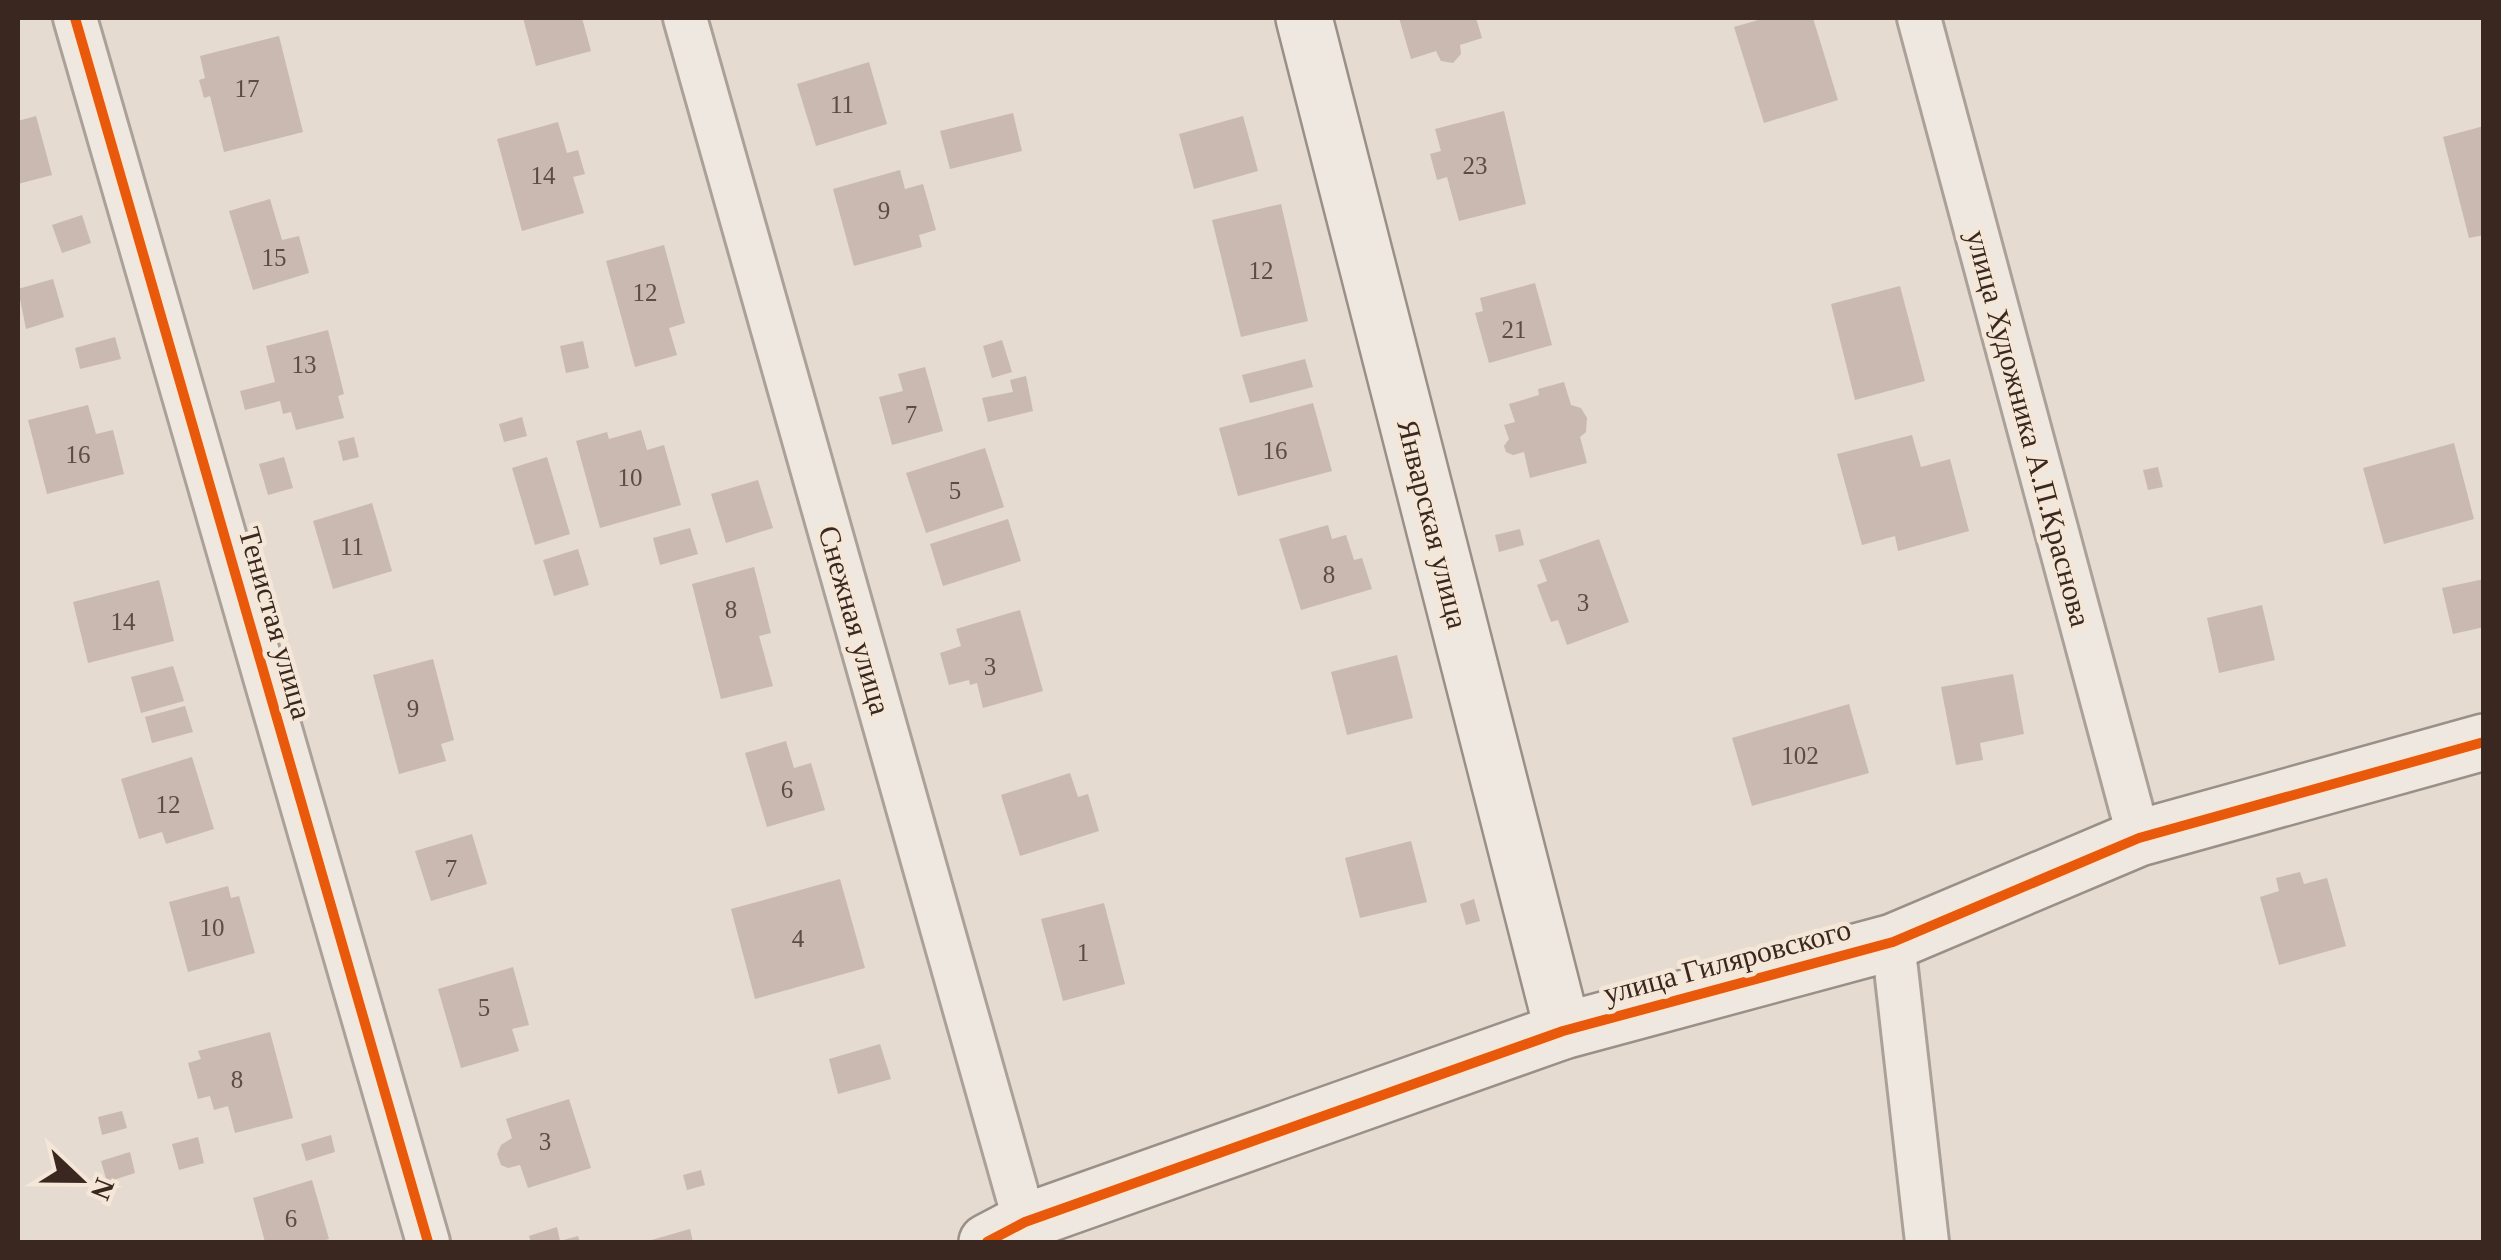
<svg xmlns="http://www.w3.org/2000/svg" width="2501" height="1260" font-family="'Times New Roman',serif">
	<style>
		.building { fill: #c9b9b1 }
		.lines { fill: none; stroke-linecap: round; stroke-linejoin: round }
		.street-casing { stroke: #aba198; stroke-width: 48 }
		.secondary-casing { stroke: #9a9088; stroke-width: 60 }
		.street { stroke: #eee8e1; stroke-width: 42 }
		.secondary { stroke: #eee8e1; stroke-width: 55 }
		.cycleway-casing { stroke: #f5e7d7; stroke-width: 16 }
		.cycleway { stroke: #e8590c; stroke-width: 10 }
		.labels { text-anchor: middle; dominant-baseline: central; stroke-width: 9; stroke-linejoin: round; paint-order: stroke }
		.number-label { font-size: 25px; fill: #5e4c44 }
		.street-label { font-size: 30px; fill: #3a2820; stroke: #f5e7d7 }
	</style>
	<rect width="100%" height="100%" fill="#e5dbd0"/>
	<g class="building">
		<path d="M523,18h59l9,33 -55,15z"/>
		<path d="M1399,18h77l6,20 -22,7 1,9 -8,9 -12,-2 -5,-10 -25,8z"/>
		<path d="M1765,18h48l25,82 -74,23 -30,-96z"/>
		<path d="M279,36l24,96 -79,20 -14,-56 -6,2 -5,-18 6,-2 -5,-22z"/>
		<path d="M869,62l18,62 -71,22 -19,-62z"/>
		<path d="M1504,111l22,93 -67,17 -12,-44 -10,3 -7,-26 11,-3 -6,-22z"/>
		<path d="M1013,113l9,38 -72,18 -10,-38z"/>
		<path d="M36,116l16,59 -34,9v-63z"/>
		<path d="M1243,116l15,55 -64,18 -15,-55z"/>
		<path d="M558,122l9,31 11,-3 7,24 -12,3 11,36 -62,18 -25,-92z"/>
		<path d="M2484,126v109l-15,3 -26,-101z"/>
		<path d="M900,170l5,19 18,-5 13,46 -17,5 3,12 -68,19 -21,-77z"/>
		<path d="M270,199l12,41 17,-4 10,37 -56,17 -24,-79z"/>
		<path d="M1281,204l27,117 -67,16 -29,-117z"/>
		<path d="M82,215l9,28 -29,10 -10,-28z"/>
		<path d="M664,245l21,78 -16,5 8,27 -42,12 -29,-106z"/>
		<path d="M53,279l11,38 -38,12 -8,-40z"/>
		<path d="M1535,283l17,62 -63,18 -14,-50 8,-2 -3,-13z"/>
		<path d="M1900,286l25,95 -70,19 -24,-96z"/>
		<path d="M328,330l16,64 -6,2 6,22 -48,12 -5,-18 -8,2 -3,-13 -35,9 -5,-19 35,-9 -9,-36z"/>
		<path d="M115,337l6,22 -41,10 -5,-21z"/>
		<path d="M1002,340l10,32 -20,6 -9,-32z"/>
		<path d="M583,341l6,27 -23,5 -6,-27z"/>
		<path d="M1305,359l8,28 -63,16 -8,-28z"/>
		<path d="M925,367l18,64 -51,14 -13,-48 24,-6 -5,-17z"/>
		<path d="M1026,376l7,35 -45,11 -6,-24 31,-6 -3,-12z"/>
		<path d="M1564,382l7,23 10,3 6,10 -1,14 -6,5 7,26 -57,15 -6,-26 -11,3 -7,-3 -2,-6 5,-7 -5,-14 11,-3 -6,-18 30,-9 -1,-6z"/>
		<path d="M1313,403l19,68 -94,25 -19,-68z"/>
		<path d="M88,405l8,29 17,-4 11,44 -77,20 -19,-74z"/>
		<path d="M522,417l5,19 -23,6 -5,-18z"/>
		<path d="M641,430l6,20 17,-5 17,60 -81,23 -24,-87 31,-9 2,7z"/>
		<path d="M1912,435l9,32 29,-8 19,72 -71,20 -3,-15 -33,9 -25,-91z"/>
		<path d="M354,437l5,20 -16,4 -5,-20z"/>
		<path d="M2454,443l20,76 -90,25 -21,-76z"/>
		<path d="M985,448l19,59 -78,26 -20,-60z"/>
		<path d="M284,457l9,31 -25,7 -9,-31z"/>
		<path d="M547,457l23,77 -35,11 -23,-77z"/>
		<path d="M2158,467l5,20 -15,3 -5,-20z"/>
		<path d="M758,480l15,48 -47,15 -15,-49z"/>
		<path d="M372,503l20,68 -59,18 -20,-68z"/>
		<path d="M1008,519l13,42 -78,25 -13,-42z"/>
		<path d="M1328,525l4,14 14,-4 8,25 8,-2 10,31 -71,21 -22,-71z"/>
		<path d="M690,528l8,26 -38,11 -7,-27z"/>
		<path d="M1520,529l4,16 -25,7 -4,-17z"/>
		<path d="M1599,539l30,83 -62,23 -9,-25 -7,2 -14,-37 10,-4 -8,-21z"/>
		<path d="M578,549l11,36 -35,11 -11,-36z"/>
		<path d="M754,567l17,66 -12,3 14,50 -52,13 -29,-115z"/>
		<path d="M2484,579v48l-31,7 -11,-46z"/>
		<path d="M159,580l15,61 -86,22 -15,-61z"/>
		<path d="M2262,605l13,55 -56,13 -12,-55z"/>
		<path d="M1020,610l23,81 -60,17 -6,-25 -7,2 -1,-5 -20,5 -9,-32 21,-7 -5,-17z"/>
		<path d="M1397,655l16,63 -66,17 -16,-63z"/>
		<path d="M433,659l21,81 -13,4 5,17 -47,13 -26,-99z"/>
		<path d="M173,666l11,35 -43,12 -10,-36z"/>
		<path d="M2013,674l11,60 -44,9 3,17 -27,5 -15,-78z"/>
		<path d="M1849,704l20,69 -117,33 -20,-68z"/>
		<path d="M185,706l8,26 -41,11 -7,-26z"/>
		<path d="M786,741l8,27 17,-5 14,47 -58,17 -22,-74z"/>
		<path d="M192,757l22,72 -48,15 -4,-12 -23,7 -18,-60z"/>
		<path d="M1070,773l8,24 10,-3 11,37 -79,25 -19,-61z"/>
		<path d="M472,834l15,50 -56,17 -16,-50z"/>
		<path d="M1411,841l16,61 -67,16 -15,-60z"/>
		<path d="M2300,872l4,12 23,-6 19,68 -67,19 -19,-68 19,-6 -3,-13z"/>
		<path d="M840,879l25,89 -110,31 -24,-90z"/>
		<path d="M228,886l3,12 8,-2 16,57 -67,19 -19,-70z"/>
		<path d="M1474,899l6,22 -14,4 -6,-21z"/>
		<path d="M1104,903l21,81 -62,17 -22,-82z"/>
		<path d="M513,967l16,58 -17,4 7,22 -58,17 -23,-79z"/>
		<path d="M270,1032l23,86 -58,15 -7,-27 -14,4 -4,-14 -12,3 -10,-36 13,-4 -3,-8z"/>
		<path d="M880,1044l11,35 -53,15 -9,-35z"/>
		<path d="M569,1099l22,69 -63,20 -8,-23 -12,3 -7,-3 -4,-11 4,-9 11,-7 -6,-19z"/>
		<path d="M122,1111l5,17 -25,7 -4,-18z"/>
		<path d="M331,1135l4,17 -29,9 -5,-17z"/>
		<path d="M198,1137l6,26 -25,7 -7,-26z"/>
		<path d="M130,1152l5,21 -28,9 -6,-21z"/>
		<path d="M701,1170l4,15 -18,5 -4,-15z"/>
		<path d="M312,1180l17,59 -11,3h-53l-12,-44z"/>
		<path d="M557,1227l3,14 18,-5 2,6h-49l-2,-6z"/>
		<path d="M690,1229l3,13h-45v-1z"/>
	</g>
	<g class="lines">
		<defs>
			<g id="street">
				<path d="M75,18l353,1224"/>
				<path d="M685,18l340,1204"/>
				<path d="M1919,18l220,820"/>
				<path d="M1893,942l34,300"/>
			</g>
			<g id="secondary">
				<path d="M1304,18l259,1013"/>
				<path d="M987,1242l38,-20 538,-191 330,-89 246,-104 345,-96"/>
			</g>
		</defs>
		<use href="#street" class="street-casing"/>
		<use href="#secondary" class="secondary-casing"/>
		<use href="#street" class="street"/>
		<use href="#secondary" class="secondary"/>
		<defs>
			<g id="cycleway">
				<path d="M75,18l353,1224"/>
				<path d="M987,1242l38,-20 538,-191 330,-89 246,-104 345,-96"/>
			</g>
		</defs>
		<use href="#cycleway" class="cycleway-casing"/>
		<use href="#cycleway" class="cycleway"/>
	</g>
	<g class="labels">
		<g class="number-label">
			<text x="247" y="88">17</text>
			<text x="842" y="104">11</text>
			<text x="1475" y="165">23</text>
			<text x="543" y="175">14</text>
			<text x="884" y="210">9</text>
			<text x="274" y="257">15</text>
			<text x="1261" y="270">12</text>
			<text x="645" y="292">12</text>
			<text x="1514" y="329">21</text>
			<text x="304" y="364">13</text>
			<text x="911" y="414">7</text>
			<text x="1275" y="450">16</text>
			<text x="78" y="454">16</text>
			<text x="630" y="477">10</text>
			<text x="955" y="490">5</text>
			<text x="352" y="546">11</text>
			<text x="1329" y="574">8</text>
			<text x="1583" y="602">3</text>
			<text x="731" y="609">8</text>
			<text x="123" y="621">14</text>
			<text x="990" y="666">3</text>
			<text x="413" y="708">9</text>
			<text x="1800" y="755">102</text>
			<text x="787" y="789">6</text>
			<text x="168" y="804">12</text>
			<text x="451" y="868">7</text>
			<text x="212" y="927">10</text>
			<text x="798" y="938">4</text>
			<text x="1083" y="952">1</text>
			<text x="484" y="1007">5</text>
			<text x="237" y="1079">8</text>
			<text x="545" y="1141">3</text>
			<text x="291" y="1218">6</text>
		</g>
		<g class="street-label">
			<text transform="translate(2029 428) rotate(75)">улица Художника А.П.Краснова</text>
			<text transform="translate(1433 524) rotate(76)">Январская улица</text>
			<text transform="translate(855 620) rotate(74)">Снежная улица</text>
			<text transform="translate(276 623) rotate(74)">Тенистая улица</text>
			<text transform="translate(1727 961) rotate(-15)">улица Гиляровского</text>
		</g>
	</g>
	<rect width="2501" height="1260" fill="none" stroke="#3a2820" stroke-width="40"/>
	<g transform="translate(80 1180) rotate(112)" stroke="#f5e7d7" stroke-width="8" paint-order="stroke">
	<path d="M0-8L18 38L0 25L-18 38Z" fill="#3a2820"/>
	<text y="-15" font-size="28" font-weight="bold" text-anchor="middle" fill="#3a2820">N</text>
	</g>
</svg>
